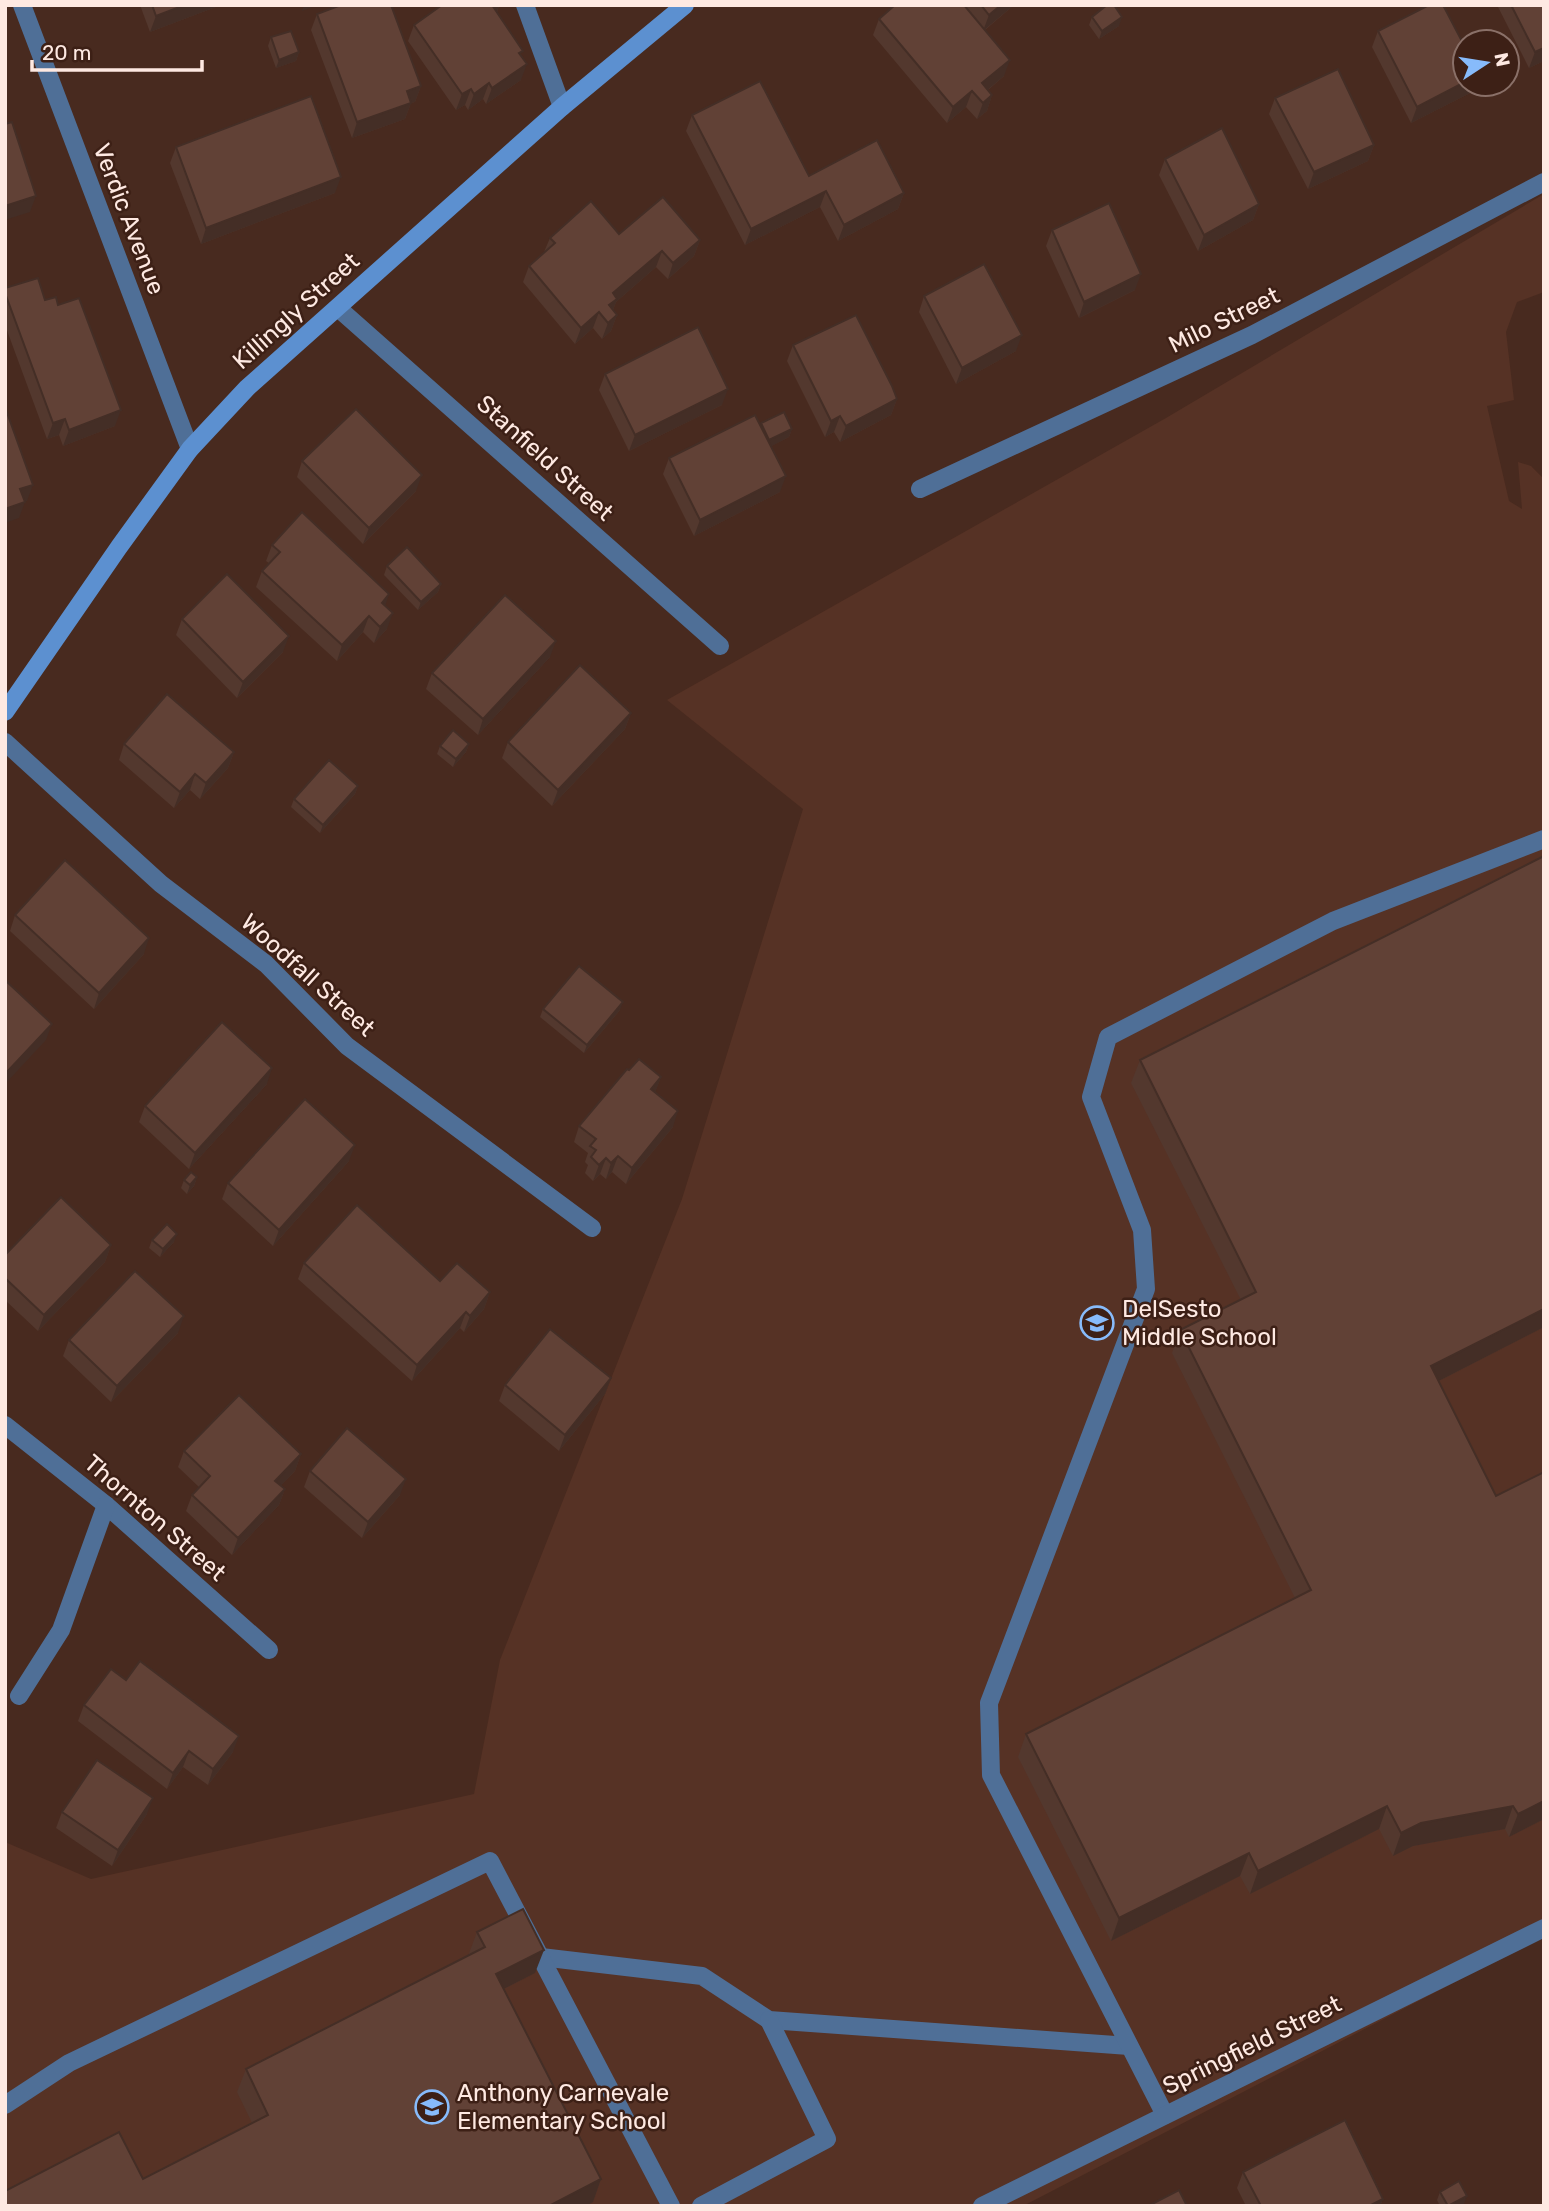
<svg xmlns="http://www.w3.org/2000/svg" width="1549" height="2211" font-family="Rubik,sans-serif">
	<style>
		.built { fill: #563225 }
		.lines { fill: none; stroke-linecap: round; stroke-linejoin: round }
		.lane { stroke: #4f6f97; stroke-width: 18 }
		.street { stroke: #4f6f97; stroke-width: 18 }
		.secondary { stroke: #5c90d0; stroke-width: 18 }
		.wall { fill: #53382e }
		.shaded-wall { fill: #442e26 }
		.building { fill: #614136; stroke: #442e26; stroke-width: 2 }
		.labels { text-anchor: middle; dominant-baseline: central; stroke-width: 5; stroke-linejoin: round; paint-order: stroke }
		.street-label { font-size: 24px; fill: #fee9e2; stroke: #3d2016 }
		.poi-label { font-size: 24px; fill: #fee9e2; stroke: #3d2016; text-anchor: start }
	</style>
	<rect width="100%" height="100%" fill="#482a1f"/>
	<path class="built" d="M1544,194v98l-27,10 -11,30 8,68 -27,6 22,95 13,8 -4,-47 13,4 13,13v1457l-521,270h-1018v-364l86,37 383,-85 26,-134 182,-461 121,-390 -136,-109 499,-282z"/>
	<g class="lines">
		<g class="lane">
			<path d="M541,1957l161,19 67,44 360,26"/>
			<path d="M5,2105l64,-42 421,-202 181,345"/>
			<path d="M1165,2115l-174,-340 -2,-72 157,-414 -4,-59 -51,-133 17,-60 225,-116 211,-82"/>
			<path d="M701,2206l126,-67 -58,-119"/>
		</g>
		<g class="street">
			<path d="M22,5l168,444"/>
			<path d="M525,5l37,102"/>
			<path d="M338,308l382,338"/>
			<path d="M920,489l332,-154 292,-153"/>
			<path d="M5,742l156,142 105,80 81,82 245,182"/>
			<path d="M5,1425l101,80 163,145"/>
			<path d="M19,1696l42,-66 45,-125"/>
			<path d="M982,2206l562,-278"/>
		</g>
		<path class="secondary" d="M5,712l114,-165 71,-98 57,-61 315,-281 123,-102"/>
	</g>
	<g class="wall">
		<path d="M140,5h81l-71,27z"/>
		<path d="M334,5h57l30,81 -6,16 -4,1 -6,16 -53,19 -41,-108 6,-16 15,-6z"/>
		<path d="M442,5h57l-2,8 24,43v24l-35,24 -3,-5 -15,11 -3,-5 -9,5 -48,-69 6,-16z"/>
		<path d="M895,5h119l-29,25 19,46 -16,14 4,5 -5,16 -10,8 -11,-12 -19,16 -74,-88 6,-16z"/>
		<path d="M1497,5h47v56l-15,7z"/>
		<path d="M1092,17l27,9 -20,13 -10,-14z"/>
		<path d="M1378,31l96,60 -63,32 -39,-76z"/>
		<path d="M271,37l28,15 -3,9 -20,7 -8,-22z"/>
		<path d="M1275,98l99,47 -6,16 -60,28 -39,-75z"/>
		<path d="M692,115l117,61 95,17 -6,16 -60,32 -18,-34 -75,38 -59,-114z"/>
		<path d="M176,147l159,46 -134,51 -31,-81z"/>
		<path d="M1165,159l94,45 -6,16 -55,31 -39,-76z"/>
		<path d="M1052,230l83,60 -56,28 -33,-72z"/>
		<path d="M619,234l81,6 -6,16 -26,23 -12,-12 -40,35 -3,8 4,5 -6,16 -9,8 -9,-11 -18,16 -52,-62 6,-16 15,-14 6,-14z"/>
		<path d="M5,288l53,17 57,121 -52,20 -4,-11 -12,4 -42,-114z"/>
		<path d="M924,296l92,55 -60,33 -37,-72z"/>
		<path d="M793,345l104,54 -6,16 -51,27 -6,-10 -9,5 -38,-76z"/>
		<path d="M605,374l117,31 -93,46 -30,-61z"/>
		<path d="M761,423l31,6 -3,8 -18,9 9,46 -86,44 -31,-62 6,-16 91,-33z"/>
		<path d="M302,461l114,30 -53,53 -66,-67z"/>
		<path d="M272,545l113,61 2,23 -13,14 -11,-11 -26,29 -81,-74 6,-16 7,-8 -3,-2z"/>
		<path d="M387,566l54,18 -3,8 -20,18 -34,-35z"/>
		<path d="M182,619l101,33 -46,46 -61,-63z"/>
		<path d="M550,657l-72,78 -52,-46 6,-16z"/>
		<path d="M631,713l-6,16 -73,77 -50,-48 6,-16z"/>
		<path d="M124,744l110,8 -6,16 -28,31 -10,-9 -16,18 -55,-48z"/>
		<path d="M469,744l-3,8 -13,15 -16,-13 3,-8z"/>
		<path d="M358,786l-3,8 -35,39 -29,-26 3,-8z"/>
		<path d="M15,915l129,39 -50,55 -84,-78z"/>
		<path d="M543,1009l77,1 -36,43 -44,-36z"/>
		<path d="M1140,1060l404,267 -105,54 57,115 48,-24v347l-35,18 -4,-8 -92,17 -20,10 -14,-27 -129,65 -10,-18 -129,65 -93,-184 8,-23 269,-136 -123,-245 8,-23 61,-30 -110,-217z"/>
		<path d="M629,1070l32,7 -6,15 18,35 -47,57 -14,-12 -6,7 -6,-5 -7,7 -8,-8 3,-8 -3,-3 3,-9 -14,-11 5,-16z"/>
		<path d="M267,1084l-78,85 -50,-47 6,-16z"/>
		<path d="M349,1161l-76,85 -51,-47 6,-16z"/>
		<path d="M197,1177l-3,9 -7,8 -6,-6 3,-8z"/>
		<path d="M152,1240l22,2 -14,15 -11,-9z"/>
		<path d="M111,1245l-6,17 -67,69 -33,-31v-45z"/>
		<path d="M304,1263l136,18 50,11 -6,17 -20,23 -4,-4 -48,53 -114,-102z"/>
		<path d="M178,1333l-67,69 -48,-46 6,-16z"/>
		<path d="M611,1378l-6,16 -46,57 -60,-50 6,-16z"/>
		<path d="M184,1451l117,3 -6,17 -14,14 4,4 -6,16 -47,50 -46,-44 6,-16 7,-8 -21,-20z"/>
		<path d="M310,1471l90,24 -38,43 -58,-51z"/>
		<path d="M126,1680l107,72 -25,33 -25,-18 -16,22 -89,-68 6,-16z"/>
		<path d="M62,1812l85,2 -35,52 -56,-38z"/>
		<path d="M477,1932l58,41 -31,16 97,190 -8,23 -7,4h-581l138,-27 109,-56 -15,-31 9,-23 222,-113z"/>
		<path d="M1243,2172l140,27 -3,7h-134l-9,-18z"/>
		<path d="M1440,2192l24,12 -3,2h-21l-3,-6z"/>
	</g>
	<g class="shaded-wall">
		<path d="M185,5h36l-71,27 6,-16z"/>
		<path d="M304,5h14l-16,6z"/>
		<path d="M492,5h7l-3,10 -10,7z"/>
		<path d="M1001,5h13l-31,26 6,-16z"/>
		<path d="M1122,17l-3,9 -20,13 3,-8z"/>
		<path d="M1544,48v13l-15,7 6,-16z"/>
		<path d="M299,52l-3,9 -20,7 3,-8z"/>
		<path d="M1010,60l-6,16 -26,22 4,-15z"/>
		<path d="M527,64l-6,16 -35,24 6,-16z"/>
		<path d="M1465,82v2h11l-2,7 -63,32 6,-16z"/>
		<path d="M489,83l-6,16 -15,11 6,-16z"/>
		<path d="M421,86l-6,16 -4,1 -6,16 -53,19 5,-16 50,-31z"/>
		<path d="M471,89l-6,16 -9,5 6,-16z"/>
		<path d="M972,91l-6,16 -19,16 6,-16z"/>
		<path d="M992,95l-5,16 -10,8 6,-16z"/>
		<path d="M1374,145l-6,16 -60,28 6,-17z"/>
		<path d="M341,177l-6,16 -134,51 5,-16z"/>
		<path d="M826,191l-6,16 -75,38 6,-16z"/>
		<path d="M904,193l-6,16 -60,32 6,-16z"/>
		<path d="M36,196l-6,16 -25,8v-14z"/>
		<path d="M1259,204l-6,16 -55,31 6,-16z"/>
		<path d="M700,240l-6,16 -26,23 5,-16z"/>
		<path d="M662,251l-6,16 -40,35 -5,13 -6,4 8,-26z"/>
		<path d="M1141,274l-6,16 -56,28 5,-16z"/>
		<path d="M599,312l-6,16 -18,16 6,-16z"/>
		<path d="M617,315l-6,16 -9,8 6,-16z"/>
		<path d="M1022,335l-6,16 -60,33 6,-16z"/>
		<path d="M728,389l-6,16 -93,46 6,-16z"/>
		<path d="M897,399l-6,16 -51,27 6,-16z"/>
		<path d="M121,410l-6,16 -52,20 6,-16z"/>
		<path d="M840,416l-6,16 -9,5 6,-16z"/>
		<path d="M65,419l-6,16 -12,4 6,-16z"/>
		<path d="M792,429l-3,8 -23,12 3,-9z"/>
		<path d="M422,475l-6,16 -53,53 6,-16z"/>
		<path d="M786,476l-6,16 -86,44 6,-16z"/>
		<path d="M33,485l-6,16 -13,4 6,-16z"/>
		<path d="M25,502l-6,16 -14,5v-14z"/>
		<path d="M441,584l-3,8 -20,18 3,-8z"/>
		<path d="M389,594l-5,16 -2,-7z"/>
		<path d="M393,613l-6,16 -13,14 6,-16z"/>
		<path d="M369,616l-6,16 -26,29 5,-16z"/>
		<path d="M289,636l-6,16 -46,46 6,-16z"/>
		<path d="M556,641l-6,16 -72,78 5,-16z"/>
		<path d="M631,713l-6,16 -73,77 6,-16z"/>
		<path d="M469,744l-3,8 -13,15 3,-8z"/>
		<path d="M234,752l-6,16 -28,31 6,-16z"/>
		<path d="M195,774l-5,16 -16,18 6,-16z"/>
		<path d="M358,786l-3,8 -35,39 3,-8z"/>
		<path d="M149,938l-5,16 -50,55 5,-16z"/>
		<path d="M623,1002l-3,8 -36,43 3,-8z"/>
		<path d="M52,1024l-6,16 -41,44v-10z"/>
		<path d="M272,1068l-5,16 -78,85 6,-16z"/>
		<path d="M661,1077l-6,16 -4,-4z"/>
		<path d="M678,1111l-5,16 -47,57 6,-16z"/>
		<path d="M355,1145l-6,16 -76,85 6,-16z"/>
		<path d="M618,1156l-6,16 -6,7 5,-16z"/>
		<path d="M606,1158l-6,16 -7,7 6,-16z"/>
		<path d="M197,1177l-3,9 -7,8 3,-9z"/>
		<path d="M177,1234l-3,8 -14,15 3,-8z"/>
		<path d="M111,1245l-6,17 -67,69 6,-16z"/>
		<path d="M490,1292l-6,17 -20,23 6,-16z"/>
		<path d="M1544,1309v18l-121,62 8,-23z"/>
		<path d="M466,1312l-6,16 -48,53 5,-16z"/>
		<path d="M184,1316l-6,17 -67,69 6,-16z"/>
		<path d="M611,1378l-6,16 -46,57 6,-16z"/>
		<path d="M301,1454l-6,17 -25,26 5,-16z"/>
		<path d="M406,1479l-6,16 -38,43 6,-16z"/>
		<path d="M285,1489l-6,16 -47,50 6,-17z"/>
		<path d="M239,1736l-6,16 -25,33 5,-16z"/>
		<path d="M189,1751l-6,16 -16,22 6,-16z"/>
		<path d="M153,1798l-6,16 -35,52 6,-16z"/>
		<path d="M1544,1801v18l-35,18 9,-23z"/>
		<path d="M1387,1806l-8,23 -129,65 8,-23z"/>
		<path d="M1513,1806l-8,23 -92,17 -20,10 8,-23 20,-10z"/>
		<path d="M1249,1853l-9,23 -129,65 8,-23z"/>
		<path d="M544,1950l-9,23 -47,24 8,-23z"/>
		<path d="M601,2179l-8,23 -7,4h-37z"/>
		<path d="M1467,2196l-3,8 -3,2h-12z"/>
		<path d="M1383,2199l-3,7h-11z"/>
	</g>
	<g class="building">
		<path d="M152,5h33l-29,11z"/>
		<path d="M341,5h50l30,81 -14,5 4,12 -54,19 -40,-108z"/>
		<path d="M442,5h50l31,46 -4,2 8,11 -35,24 -3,-5 -15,11 -3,-5 -9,5 -48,-69z"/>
		<path d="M895,5h69l46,55 -28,23 10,12 -9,8 -11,-12 -19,16 -74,-88z"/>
		<path d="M981,5h20l-12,10z"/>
		<path d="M1107,5h7l8,12 -20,14 -10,-14z"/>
		<path d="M1429,5h14l22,42v35l-48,25 -39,-76z"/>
		<path d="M1511,5h33v43l-9,4z"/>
		<path d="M291,31l8,21 -20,8 -8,-23z"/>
		<path d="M1338,69l36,76 -60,27 -39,-74z"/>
		<path d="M760,81l49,95 68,-36 27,53 -60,32 -18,-34 -75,38 -59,-114z"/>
		<path d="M311,96l30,81 -135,51 -30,-81z"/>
		<path d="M12,122l24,74 -31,10v-82z"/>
		<path d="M1222,128l37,76 -55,31 -39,-76z"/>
		<path d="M663,197l37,43 -27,23 -11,-12 -49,42 4,6 -8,6 8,10 -9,8 -9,-11 -18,16 -52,-62 26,-23 -5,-5 41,-37 28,33z"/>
		<path d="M1109,203l32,71 -57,28 -32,-72z"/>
		<path d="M984,264l38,71 -60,33 -38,-72z"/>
		<path d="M38,278l7,22 11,-3 2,8 21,-7 42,112 -52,20 -4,-11 -12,4 -48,-130v-5z"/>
		<path d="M856,315l36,71 5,13 -51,27 -6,-10 -9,5 -38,-76z"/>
		<path d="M698,327l30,62 -93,46 -30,-61z"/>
		<path d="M5,407l28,78 -13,4 5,13 -20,7z"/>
		<path d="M356,409l66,66 -53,53 -67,-67z"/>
		<path d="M784,412l8,17 -23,11 -8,-17z"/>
		<path d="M755,415l31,61 -86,44 -31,-62z"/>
		<path d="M302,512l87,82 -7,9 11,10 -13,14 -11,-11 -27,29 -80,-74 18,-19 -8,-7z"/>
		<path d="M407,547l34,37 -20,18 -34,-36z"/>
		<path d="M227,574l62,62 -46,46 -61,-63z"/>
		<path d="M505,595l51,46 -73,78 -51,-46z"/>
		<path d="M580,665l51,48 -73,77 -50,-48z"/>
		<path d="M167,694l67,58 -28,31 -11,-9 -15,18 -56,-48z"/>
		<path d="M453,730l16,14 -13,15 -16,-13z"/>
		<path d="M329,760l29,26 -35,39 -29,-26z"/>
		<path d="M1544,856v453l-113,57 65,130 48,-24v329l-26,13 -5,-8 -92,17 -20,10 -14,-27 -129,65 -9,-18 -130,65 -93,-184 285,-144 -131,-260 76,-38 -116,-232z"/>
		<path d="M65,860l84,78 -50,55 -84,-78z"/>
		<path d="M579,966l44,36 -36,43 -44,-36z"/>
		<path d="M5,980l47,44 -47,50z"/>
		<path d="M222,1022l50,46 -77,85 -50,-47z"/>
		<path d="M639,1059l22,18 -10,12 27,22 -46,57 -14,-12 -7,7 -5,-5 -7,7 -8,-8 5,-7 -6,-4 6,-7 -17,-13 48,-57 2,1z"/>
		<path d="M305,1099l50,46 -76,85 -51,-47z"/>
		<path d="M191,1172l6,5 -7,8 -6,-5z"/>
		<path d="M61,1197l50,48 -67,70 -39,-37v-23z"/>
		<path d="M357,1205l83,76 17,-18 33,29 -20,24 -4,-4 -49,53 -113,-102z"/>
		<path d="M167,1224l10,10 -14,15 -11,-9z"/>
		<path d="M135,1271l49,45 -67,70 -48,-46z"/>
		<path d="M550,1329l61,49 -46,57 -60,-50z"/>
		<path d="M239,1395l62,59 -26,27 10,8 -47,49 -46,-43 18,-19 -26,-25z"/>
		<path d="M347,1428l59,51 -38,43 -58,-51z"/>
		<path d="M140,1661l99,75 -26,33 -24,-18 -16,22 -89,-68 27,-36 15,11z"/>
		<path d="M97,1760l56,38 -35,52 -56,-38z"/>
		<path d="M523,1909l21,41 -48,24 105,205 -52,27h-544v-15l114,-59 24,47 125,-64 -22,-46 239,-122 -8,-15z"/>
		<path d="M1345,2120l38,79 -14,7h-108l-18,-34z"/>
		<path d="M1459,2181l8,15 -19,10 -8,-14z"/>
		<path d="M1179,2190l8,16h-39z"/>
	</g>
	<defs>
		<symbol id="school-ring" viewBox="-11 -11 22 22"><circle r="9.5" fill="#3d2016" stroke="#87bbfb" stroke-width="1.5"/><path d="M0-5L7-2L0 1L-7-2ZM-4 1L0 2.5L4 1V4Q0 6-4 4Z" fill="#87bbfb"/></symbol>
	</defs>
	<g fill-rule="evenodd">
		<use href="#school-ring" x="1078" y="1304" width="38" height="38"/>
		<use href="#school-ring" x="413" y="2088" width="38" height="38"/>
	</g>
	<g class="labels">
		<g class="street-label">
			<text transform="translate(129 219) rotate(69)">Verdic Avenue</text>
			<text transform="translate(296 311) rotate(-42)">Killingly Street</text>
			<text transform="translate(1224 320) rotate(-26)">Milo Street</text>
			<text transform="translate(545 458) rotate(42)">Stanfield Street</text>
			<text transform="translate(308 975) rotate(42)">Woodfall Street</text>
			<text transform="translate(155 1518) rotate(41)">Thornton Street</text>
			<text transform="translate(1252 2045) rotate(-26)">Springfield Street</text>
		</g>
		<g class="poi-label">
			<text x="1122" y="1309">DelSesto<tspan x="1122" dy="28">Middle School</tspan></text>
			<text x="457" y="2093">Anthony Carnevale<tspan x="457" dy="28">Elementary School</tspan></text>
		</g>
	</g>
	<rect width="1549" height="2211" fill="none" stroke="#fee9e2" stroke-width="14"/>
	<g transform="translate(1486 63) rotate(78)"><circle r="33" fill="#3d2016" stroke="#8a7068" stroke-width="2"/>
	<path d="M0-5L12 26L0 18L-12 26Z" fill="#87bbfb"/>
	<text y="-10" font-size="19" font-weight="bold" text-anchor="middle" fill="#fee9e2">N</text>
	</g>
	<path d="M32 60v10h170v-10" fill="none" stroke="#fee9e2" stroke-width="3.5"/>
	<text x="42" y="60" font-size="21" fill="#fee9e2" stroke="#3d2016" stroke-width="5" paint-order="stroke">20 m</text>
</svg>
